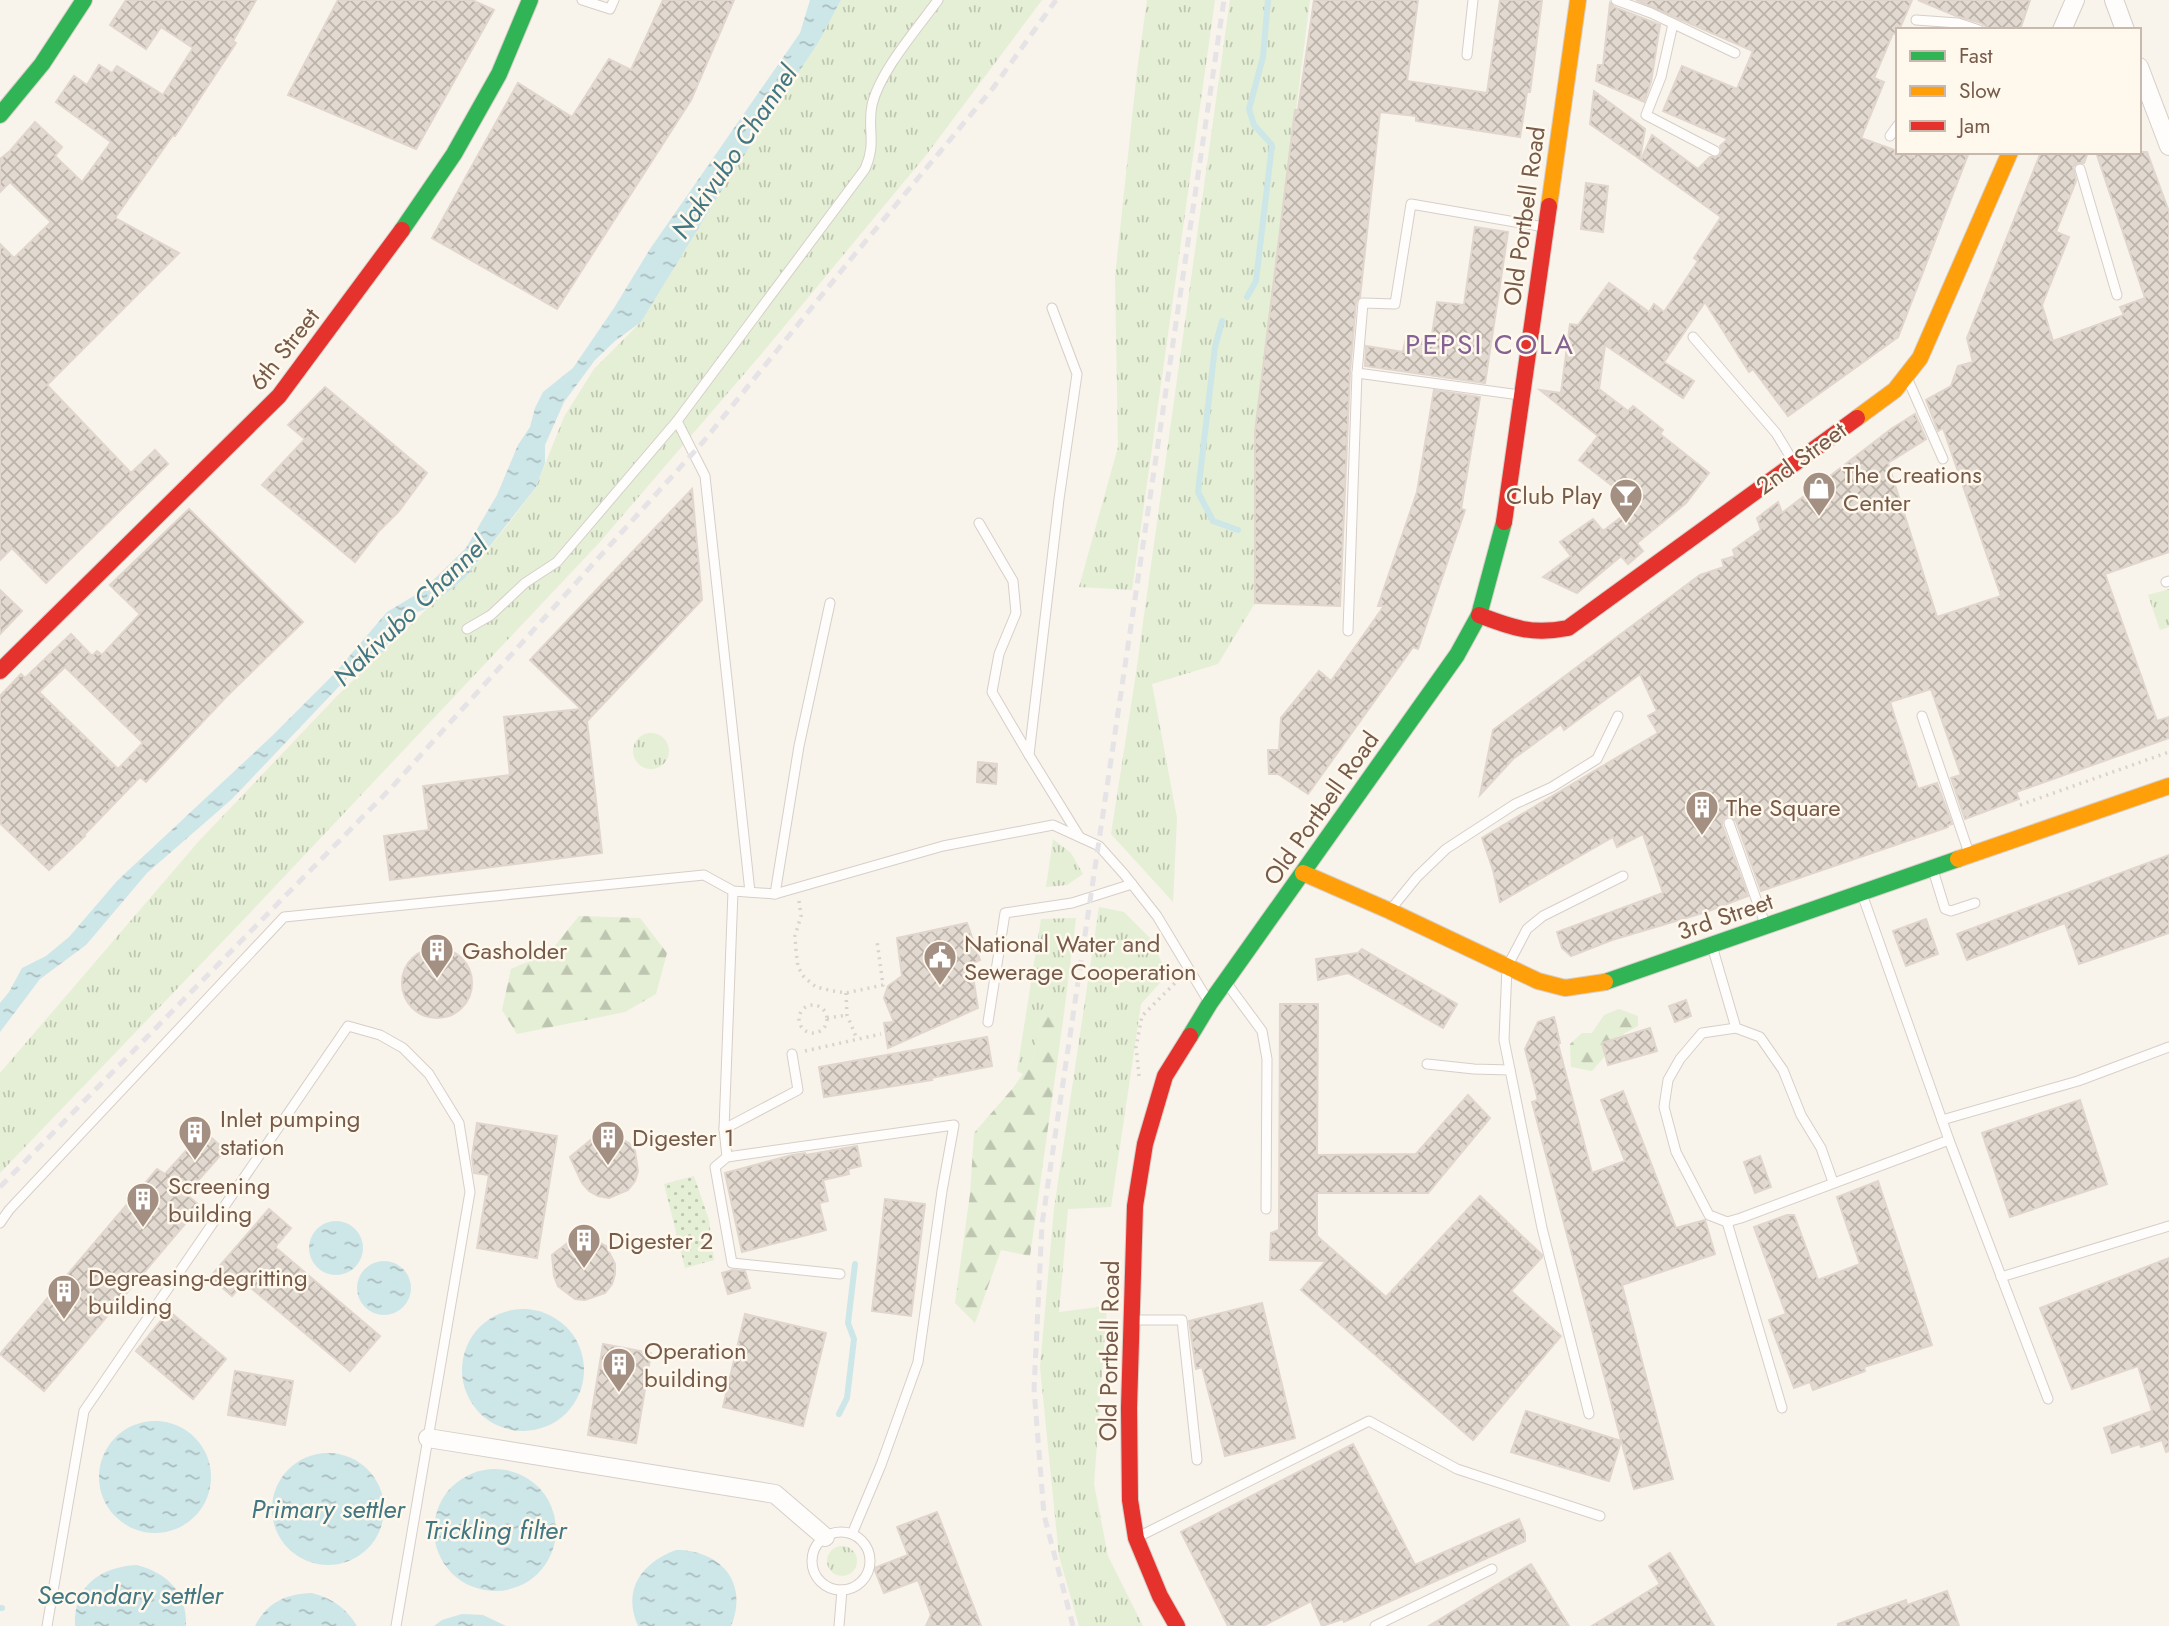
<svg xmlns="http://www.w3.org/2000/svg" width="2169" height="1626" font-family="Jost,sans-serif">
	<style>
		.grass { fill: url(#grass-tufts) }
		.forest { fill: url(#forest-firs) }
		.park { fill: url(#park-dots) }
		.water { fill: url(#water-ripples) }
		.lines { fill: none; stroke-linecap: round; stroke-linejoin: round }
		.stream { stroke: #cde6e8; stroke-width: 6 }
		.building { fill: url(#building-cross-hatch); stroke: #e1d6cd; stroke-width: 2; fill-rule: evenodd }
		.lane-casing { stroke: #d6cfc8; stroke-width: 11 }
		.street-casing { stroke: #d6cfc8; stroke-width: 20 }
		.fast-casing { stroke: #d7cfc8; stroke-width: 18 }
		.slow-casing { stroke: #d7cfc8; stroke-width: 18 }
		.jam-casing { stroke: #d7cfc8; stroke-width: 18 }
		.path { stroke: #dad2cd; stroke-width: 3.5; stroke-dasharray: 2 5; stroke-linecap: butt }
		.lane { stroke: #fefdfc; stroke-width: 9 }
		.street { stroke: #fefdfc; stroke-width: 18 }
		.fast { stroke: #30b455; stroke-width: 16 }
		.slow { stroke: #ff9f0a; stroke-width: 16 }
		.jam { stroke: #e5322d; stroke-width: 16 }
		.rail { stroke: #e5e3e5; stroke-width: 5; stroke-dasharray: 10 7; stroke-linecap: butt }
		.labels { text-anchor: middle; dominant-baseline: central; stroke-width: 5; stroke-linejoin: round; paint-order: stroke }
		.street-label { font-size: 24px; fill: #775b4a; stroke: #fff8ed }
		.poi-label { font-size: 24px; fill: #775b4a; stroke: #fff8ed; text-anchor: start }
		.water-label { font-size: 26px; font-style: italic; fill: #407783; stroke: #fff8ed }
		.quarter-label { font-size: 28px; letter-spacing: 2px; fill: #846293; stroke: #fff8ed }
	</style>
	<defs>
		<pattern id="grass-tufts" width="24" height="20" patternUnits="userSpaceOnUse" patternTransform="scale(1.75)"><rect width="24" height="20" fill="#e4efd6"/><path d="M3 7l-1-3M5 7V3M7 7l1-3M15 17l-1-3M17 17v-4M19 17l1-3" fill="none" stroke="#bec5b0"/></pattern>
		<pattern id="forest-firs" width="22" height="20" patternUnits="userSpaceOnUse" patternTransform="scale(1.75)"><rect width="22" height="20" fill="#e4efd6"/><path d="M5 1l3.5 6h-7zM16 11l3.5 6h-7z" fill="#bec5b0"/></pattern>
		<pattern id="park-dots" width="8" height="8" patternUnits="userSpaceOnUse" patternTransform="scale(1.75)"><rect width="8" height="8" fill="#e4efd6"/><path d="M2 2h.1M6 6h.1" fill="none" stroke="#bec5b0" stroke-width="1.8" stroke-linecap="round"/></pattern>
		<pattern id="water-ripples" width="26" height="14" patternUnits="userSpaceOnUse" patternTransform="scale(1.75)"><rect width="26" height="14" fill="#cde6e8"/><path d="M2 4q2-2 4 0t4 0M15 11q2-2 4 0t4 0" fill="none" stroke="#abbdbe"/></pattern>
		<pattern id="building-cross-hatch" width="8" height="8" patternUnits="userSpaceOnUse" patternTransform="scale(1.75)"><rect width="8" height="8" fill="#e2d9d0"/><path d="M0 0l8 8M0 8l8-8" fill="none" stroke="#bcb3ab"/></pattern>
	</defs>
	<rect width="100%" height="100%" fill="#f8f3eb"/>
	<g class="grass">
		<path d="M841,0h201l-115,154 -164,198 -164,191 -352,373 -247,257v-100l199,-232 139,-146 90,-87 37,-30 48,-60 23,-31 28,-70 30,-48 47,-47 87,-142 90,-137z"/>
		<path d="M1147,0h68l-83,590 -53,-3 39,-140 -3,-170 22,-206z"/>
		<path d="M1230,0h80l-55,432v171l-37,61 -66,20 25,134 -4,84 -62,-68 24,-154z"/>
		<path d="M2169,589v38l-9,3 -12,-35z"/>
		<circle cx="651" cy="751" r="18"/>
		<path d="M1053,839l18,14 12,21 -16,11 -21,2z"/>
		<path d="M1099,907l25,5 28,28 15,35 -26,29 -30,203 -43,2 -9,103 48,-6 -13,178 14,72 35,70h-64l-20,-70 -19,-189 14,-158z"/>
		<path d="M1076,918l-12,95 -21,-4 -10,51 -10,14 -6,-3 24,-152z"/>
		<circle cx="842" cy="1561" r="15"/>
	</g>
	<g class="forest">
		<path d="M579,916l61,2 27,35 -11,41 -31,18 -108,22 -15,-24 9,-41 38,-16z"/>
		<path d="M1043,1008l21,5 -34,243 -29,-6 -26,73 -20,-20 15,-109 4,-61 39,-45 20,-28z"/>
		<path d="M1619,1009l19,7v10l-13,7 -33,38 -21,-4 -1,-23 12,-11h10l12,-18z"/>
	</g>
	<path class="park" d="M694,1176l15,44 5,40 -29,8 -21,-84z"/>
	<g class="water">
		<path d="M810,0h31l-23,43 -90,137 -87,142 -26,19 -20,19 -31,42 -19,43v18l-9,24 -71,91 -37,30 -16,6 -21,23 -7,15 -16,4 -136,143 -85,74 -61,72 -46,34 -40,53v-29l9,-11 13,-24 24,-12 23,-19 48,-56 156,-146 62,-62 52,-61 35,-21 44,-43 31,-53 21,-50 12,-18 5,-19 8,-16 30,-24 41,-60 36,-59 150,-216z"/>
		<circle cx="336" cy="1248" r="27"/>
		<circle cx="384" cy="1288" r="27"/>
		<circle cx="523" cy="1370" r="61"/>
		<circle cx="155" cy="1477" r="56"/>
		<circle cx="328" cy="1509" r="56"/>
		<circle cx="495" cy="1530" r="61"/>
		<path d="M676,1550c44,0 73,32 55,76h-93c-16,-36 3,-63 38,-76z"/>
		<path d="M137,1565c30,8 50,27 49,61h-111c-2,-40 25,-59 62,-61z"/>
		<path d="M312,1593c21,6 33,14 45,33h-102c12,-24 31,-32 57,-33z"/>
		<path d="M462,1614l21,1 23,11h-72l8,-6z"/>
	</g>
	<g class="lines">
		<g class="stream">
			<path d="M1247,297l9,-16 16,-136 -18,-20 -5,-16 14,-52 5,-57"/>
			<path d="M1222,321l-7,26 -17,145 15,29 25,9"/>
			<path d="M839,1414l8,-16 7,-59 -6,-16 7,-59"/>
			<path d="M0,1608h2"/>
		</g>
	</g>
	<g class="building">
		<path d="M126,0h130l-23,41 3,2 -61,93 -2,-1 -58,83 64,35 -132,132 84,88 24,-23 13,14 -122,119 -34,-35 -12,12v-316l14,14 37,-36 -41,-40 -10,10v-33l10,-8 25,-29 27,25 -7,9 27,26 29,-40 -55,-40 18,-26 13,9 12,-20 13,8 5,-7 46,29 30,-47 -32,-21 -15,22 -36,-24z"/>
		<path d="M338,0h134l22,10 -78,139 -128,-54z"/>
		<path d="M663,0h71l-43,100 -134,209 -125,-71 86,-155 54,34 37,-58 22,11z"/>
		<path d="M1314,0h104l-11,81 80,12 13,-93h42l-12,92h-3l-7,45 -104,-16v-5l-36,-4 -20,185 -4,5 -6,70 -10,234 -85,-3v-171l40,-322h3z"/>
		<path d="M1636,0h276l-15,35 -4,-2 -19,45 10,4 -23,56 53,19 2,-5h53l-71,185 -110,79 -35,-47 -4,3 -44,-70 -41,60 30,19 -11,17 -78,-53 -6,44 29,22 5,-5 30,24 -3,4 49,39 -23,30 -49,40 6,8 -15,13 -7,-8 -44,37 -34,-16 28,-21 -11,-14 33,-23 10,12 34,-26 -58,-45 19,-24 -58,-46 21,3 9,-69 8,1 31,-42 40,29 5,-8 10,8 34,-51 -4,-3 27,-41 -80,-57 11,-25 46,34 12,-12 9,-1 3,-5 -2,-5 8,-7 -65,-28 19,-45 55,23 16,-38z"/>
		<path d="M1918,0h112l-10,30h-29l-10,-7 -25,-7z"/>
		<path d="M1610,3l4,4 46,18 -9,57 -7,20 -48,-21 2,-16h5z"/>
		<path d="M1594,91l51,38 -5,30 -50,-35z"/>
		<path d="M2041,152h47l-4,11h-7l-4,4 3,14 -20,51 13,5 -27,68 11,36 71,-26 -4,-8 25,-9 -49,-146h51l22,60v340l-64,22 52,147 12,-4v21l-153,54 3,7 -54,20 -14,-41 10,-3 -30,-86 -41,13 28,87 19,-6 15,41 -4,1v2l-187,64 -25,-70 -9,-5 -4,3 -1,6 26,71 -42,16 -94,28 -41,16 -9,-8 -5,-16 106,-39 -20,-59 -26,13 -4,-10 -113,65 -7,-32 -11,-32 176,-105 -10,-17 9,-5 -17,-37 -76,56 -3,-6 -48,35 -33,36 13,-65 207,-155 24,-8 -2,-7 13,-4 -2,-6 28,-20 -4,-12 21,-16 4,11 109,-84 24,-15 11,25 -38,24 49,154 64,-21 -58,-168 -5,3 -12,-31 25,-14 7,-20 15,-4 -6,-24z"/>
		<path d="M1586,183l22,3 -5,46 -22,-3z"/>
		<path d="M1475,227l33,5 -23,151 -120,-17 1,-20 37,6 3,-15 25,4 6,-39 27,3z"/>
		<path d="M325,387l102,86 -28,38 -20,20 -24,31 -93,-77 43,-46 -17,-14z"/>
		<path d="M1434,390l46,7 -19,112 4,1 -47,139 -5,-2 -105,147 -30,-20h-9l-1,-24h11l2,-32 38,-47 12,10 53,-75h-6l39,-114z"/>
		<path d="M692,489l10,111 -115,121 15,132 -212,27 -6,-44 45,-6 -6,-44 87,-11 -6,-58 77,-8 -51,-49z"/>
		<path d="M189,509l114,113 -77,75 -80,85 -6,-5 -56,58 1,1 -36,34 -49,-47v-127l21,-22 4,4 46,-44 21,22 5,-5 5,4 38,-41 -30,-29zM65,667l78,76 -25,26 -79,-77z"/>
		<path d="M0,590l22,21 -22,23z"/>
		<path d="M978,762l19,2 -1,20 -19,-2z"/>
		<path d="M2169,855v78l-90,31 -14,-41 -98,37 -10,-26z"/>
		<path d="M1926,919l12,35 -32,12 -13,-35z"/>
		<path d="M967,923l13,37 -9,4 7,44 -90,40 -4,-25 10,-1 -10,-24 4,-12 14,-10 -5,-38z"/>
		<circle cx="437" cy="983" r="35"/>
		<path d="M1362,949l95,55 -14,24 -95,-55 -30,7 -2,-21 42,-6z"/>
		<path d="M1686,1000l5,16 -16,6 -6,-16z"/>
		<path d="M1280,1004h38l-1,151 99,-1 52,-59 22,23 -62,75h-111v43l69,61 94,-101 62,59v2l-31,34 50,45 -88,104 -172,-150 25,-29 -56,-1 1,-27 8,-3z"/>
		<path d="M1554,1017l6,26 -2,1 34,129 33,-12 -24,-61 22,-9 53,137 29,-8 10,34 -93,31 51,194 -39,10 -102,-387 6,-2 -13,-51 13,-27z"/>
		<path d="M1650,1028l7,23 -49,14 -6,-22z"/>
		<path d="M987,1037l5,29 -61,12 1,2 -108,17 -5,-30z"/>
		<path d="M2080,1100l27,84 -97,33 -28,-84z"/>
		<path d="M477,1123l80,13 -20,122 -60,-10 12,-73 -15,-2 -2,-16z"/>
		<path d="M204,1131l21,19 -39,44 14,12 -156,185 -44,-37 157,-185 8,5z"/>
		<path d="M611,1134l18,9 6,8 3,20 -3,10 -7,9 -19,8 -11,-2 -9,-5 -7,-8 -12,-26 22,-18z"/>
		<path d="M857,1146l4,20 -13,3 1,5 -26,6 5,21 -9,2 7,27 -84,22 -17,-79 67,-18 13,-2 1,2z"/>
		<path d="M1760,1156l11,31 -16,6 -11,-31z"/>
		<path d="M1878,1181l54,164 -68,22 1,4 -52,19 -3,-8 -16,6 -25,-68 17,-6 -32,-87 33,-12h7l24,65 42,-16 -23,-67z"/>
		<path d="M885,1199l40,5 -14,112 -39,-5z"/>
		<path d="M269,1209l22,19 -16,19 105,89 -30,35 -106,-89 -12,14 -22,-19z"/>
		<path d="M588,1237l18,9 9,18v10l-3,10 -7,9 -20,7 -10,-1 -17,-13 -4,-10 -2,-21 17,-13z"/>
		<path d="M2169,1258v193l-3,1 -4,-12 -21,7 -1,-3 -28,9 -8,-25 48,-17 -14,-45 -66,23 -32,-81z"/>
		<path d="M732,1270l13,1 5,17 -22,6 -6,-21z"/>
		<path d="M1262,1303l33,135 -70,18 -23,-89 -6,2 -7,-48z"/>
		<path d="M169,1311l57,48 -33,40 -57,-48z"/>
		<path d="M745,1314l81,19 -23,93 -80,-19z"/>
		<path d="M603,1344l48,9 -15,90 -48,-8z"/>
		<path d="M235,1371l58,10 -8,44 -57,-10z"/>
		<path d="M1526,1411l95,30 -12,40 -98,-29z"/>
		<path d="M1353,1444l62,121 104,-46 6,15v7l-181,81 -1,-3 -21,7 -11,-25 -48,25h-35l-47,-94z"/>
		<path d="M937,1512l44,114h-55l5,-11 -13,-35 -34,13 -10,-25 34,-13 -11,-28z"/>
		<path d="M1670,1553l44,73h-122l68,-42 -11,-18z"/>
		<path d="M1531,1564l38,62h-140z"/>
		<path d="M1947,1591l12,35h-121v-2l68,-24 1,5z"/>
	</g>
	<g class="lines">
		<defs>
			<g id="lane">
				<path d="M582,0l28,9 4,-9"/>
				<path d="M1616,0l35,13 84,40"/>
				<path d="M1916,20l42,3 21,7"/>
				<path d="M1673,24l-12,53 -15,38 69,36"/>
				<path d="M1467,55l6,-55"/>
				<path d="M1890,136l8,-11"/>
				<path d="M2080,169l37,126"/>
				<path d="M1052,308l25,66 -18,125 -30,256 50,81"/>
				<path d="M1693,337l83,96 17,28"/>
				<path d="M1357,373l163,22"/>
				<path d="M1908,380l35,79"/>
				<path d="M979,523l34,58 3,32 -17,41 -7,38 37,63"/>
				<path d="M2166,582l3,-1"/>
				<path d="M467,629l24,-14 34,-32 32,-21 120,-141"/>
				<path d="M1348,631l9,-258 6,-70 32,1 16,-100 133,23"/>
				<path d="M1922,716l47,137"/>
				<path d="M1729,823l36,101"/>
				<path d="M1933,870l12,39 6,2 24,-8"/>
				<path d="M750,892l-45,-416 -28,-55 188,-252c12,-27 2,-40 7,-64 8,-34 45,-76 66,-105"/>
				<path d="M775,894l24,-148 31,-143"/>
				<path d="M1862,894l87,246 99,259"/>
				<path d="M1391,909l26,-32 29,-28 69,-45 37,-17 45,-28 21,-43"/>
				<path d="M1712,946l24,82 24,9 23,33 18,45 20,33 12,34"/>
				<path d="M1228,985l34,46 5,28 -1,150"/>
				<path d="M988,1022l17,-109 67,-10 60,-19"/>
				<path d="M1736,1028l-34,5 -22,26 -12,21 -4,27 12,45 33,63 18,7 14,-4 208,-78"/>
				<path d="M1427,1064l47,5 36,1"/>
				<path d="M1942,1120l136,-39 91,-34"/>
				<path d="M724,1129l74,-39 -6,-36"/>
				<path d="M727,1157l-3,-28 9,-238"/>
				<path d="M1727,1222l55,186"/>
				<path d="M0,1223l9,-13 275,-293 420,-42 29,16 42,3 168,-48 110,-21 46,21 25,28 33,42 50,83"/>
				<path d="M840,1274l-108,-11 -17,-96 12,-10 227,-32 -12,66 -24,171 -37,103 -29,69"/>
				<path d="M2001,1277l168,-51"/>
				<path d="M1133,1320h49l15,140"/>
				<path d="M1589,1414l-47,-186 -38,-188 3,-73 20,-38 16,-13 80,-40"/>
				<circle cx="841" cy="1561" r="29"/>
				<path d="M1138,1537l231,-116 88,48 143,47"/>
				<path d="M47,1626l37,-215 264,-385 32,9 23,13 26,26 30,49 11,69 -74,434"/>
				<path d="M839,1626l3,-36"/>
				<path d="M1375,1626l117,-57"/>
			</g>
			<g id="street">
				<path d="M2114,0l11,30"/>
				<path d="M2062,30l13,-30"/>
				<path d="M2139,67l30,79"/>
				<path d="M428,1438l347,56 50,43"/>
			</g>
			<g id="fast">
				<path d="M0,115l42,-51 42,-64"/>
				<path d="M402,230l52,-76 45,-80 31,-74"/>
				<path d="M1605,982l353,-123"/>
				<path d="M1190,1036l20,-33 247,-348 22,-40 25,-93"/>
			</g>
			<g id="slow">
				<path d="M1549,206l29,-206"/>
				<path d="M1857,418l38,-28 25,-32 90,-206"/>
				<path d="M1958,859l211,-73"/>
				<path d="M1303,873l87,38 148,70 27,7 40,-6"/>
			</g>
			<g id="jam">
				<path d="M1504,522l45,-316"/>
				<path d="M1479,615c34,13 53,20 89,13l289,-210"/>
				<path d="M0,671l279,-275 123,-166"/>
				<path d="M1177,1626l-17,-30 -24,-58 -6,-38 -1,-92 6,-202 10,-62 20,-68 25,-40"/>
			</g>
		</defs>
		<use href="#lane" class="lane-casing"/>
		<use href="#street" class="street-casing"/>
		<use href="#fast" class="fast-casing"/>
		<use href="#slow" class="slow-casing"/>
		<use href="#jam" class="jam-casing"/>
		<g class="path">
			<path d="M2020,805l149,-53"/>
			<path d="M799,901l2,15 -6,20 1,15 2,16 6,10 12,10 17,4 13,2 37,-8 -6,-44"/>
			<path d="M846,993l1,22 10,24"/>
			<circle cx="813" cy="1019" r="14"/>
			<path d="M827,1018l20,-3"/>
			<path d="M805,1051l76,-17"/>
			<path d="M1139,1076l-3,-29 6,-31 36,-36"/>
		</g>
		<use href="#lane" class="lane"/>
		<use href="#street" class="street"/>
		<use href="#fast" class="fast"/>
		<use href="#slow" class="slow"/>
		<use href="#jam" class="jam"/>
		<g class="rail">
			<path d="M0,1187l392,-400 311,-345 152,-188 138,-166 63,-88"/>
			<path d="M1073,1626l-29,-111 -10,-126 8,-165 182,-1224"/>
		</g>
	</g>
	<defs>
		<symbol id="shop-pin" viewBox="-11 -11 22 30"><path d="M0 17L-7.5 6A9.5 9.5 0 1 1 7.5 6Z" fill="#a49082" stroke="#fff8ed"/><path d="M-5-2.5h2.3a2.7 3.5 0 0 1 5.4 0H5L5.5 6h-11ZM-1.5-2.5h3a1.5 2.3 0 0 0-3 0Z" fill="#fff"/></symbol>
		<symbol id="bar-pin" viewBox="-11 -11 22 30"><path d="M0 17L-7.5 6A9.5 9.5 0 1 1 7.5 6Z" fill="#a49082" stroke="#fff8ed"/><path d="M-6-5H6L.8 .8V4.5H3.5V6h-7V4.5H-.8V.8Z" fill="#fff"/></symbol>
		<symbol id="building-pin" viewBox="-11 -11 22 30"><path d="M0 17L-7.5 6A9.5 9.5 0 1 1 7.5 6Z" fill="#a49082" stroke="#fff8ed"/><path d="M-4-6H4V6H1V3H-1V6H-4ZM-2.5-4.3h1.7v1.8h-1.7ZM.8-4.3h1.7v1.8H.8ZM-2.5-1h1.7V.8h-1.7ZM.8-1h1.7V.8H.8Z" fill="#fff"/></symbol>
		<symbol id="civic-pin" viewBox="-11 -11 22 30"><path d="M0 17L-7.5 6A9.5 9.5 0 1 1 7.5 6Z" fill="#a49082" stroke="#fff8ed"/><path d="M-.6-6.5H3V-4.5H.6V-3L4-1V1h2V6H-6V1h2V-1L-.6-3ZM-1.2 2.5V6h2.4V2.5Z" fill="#fff"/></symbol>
	</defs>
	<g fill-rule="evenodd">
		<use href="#shop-pin" x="1800" y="469" width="38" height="52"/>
		<use href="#bar-pin" x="1607" y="476" width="38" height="52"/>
		<use href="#building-pin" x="1683" y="788" width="38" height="52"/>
		<use href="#building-pin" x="418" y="931" width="38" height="52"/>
		<use href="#civic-pin" x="921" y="938" width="38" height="52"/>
		<use href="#building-pin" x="176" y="1113" width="38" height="52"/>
		<use href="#building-pin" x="589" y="1118" width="38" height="52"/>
		<use href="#building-pin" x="124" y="1180" width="38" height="52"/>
		<use href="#building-pin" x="565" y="1221" width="38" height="52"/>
		<use href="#building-pin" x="45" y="1272" width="38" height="52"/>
		<use href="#building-pin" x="600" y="1345" width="38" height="52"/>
	</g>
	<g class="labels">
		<g class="street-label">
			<text transform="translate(1524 216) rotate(-82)">Old Portbell Road</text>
			<text transform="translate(284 349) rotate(-52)">6th Street</text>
			<text transform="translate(1801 458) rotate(-36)">2nd Street</text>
			<text transform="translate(1321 808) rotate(-55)">Old Portbell Road</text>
			<text transform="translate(1725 916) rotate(-19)">3rd Street</text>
			<text transform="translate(1109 1351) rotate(-89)">Old Portbell Road</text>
		</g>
		<g class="poi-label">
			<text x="1843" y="474">The Creations<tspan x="1843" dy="28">Center</tspan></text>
			<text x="1602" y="495" text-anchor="end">Club Play</text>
			<text x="1726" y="807">The Square</text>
			<text x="964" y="943">National Water and<tspan x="964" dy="28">Sewerage Cooperation</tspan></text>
			<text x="462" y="950">Gasholder</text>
			<text x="220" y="1118">Inlet pumping<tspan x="220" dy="28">station</tspan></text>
			<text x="632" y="1137">Digester 1</text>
			<text x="168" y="1185">Screening<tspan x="168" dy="28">building</tspan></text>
			<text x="608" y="1240">Digester 2</text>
			<text x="88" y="1277">Degreasing-degritting<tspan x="88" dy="28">building</tspan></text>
			<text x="644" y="1350">Operation<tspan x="644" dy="28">building</tspan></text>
		</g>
		<g class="water-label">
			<text transform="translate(734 152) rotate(-56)">Nakivubo Channel</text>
			<text transform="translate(410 611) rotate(-44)">Nakivubo Channel</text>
			<text x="328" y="1509">Primary settler</text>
			<text x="495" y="1530">Trickling filter</text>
			<text x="130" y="1595">Secondary settler</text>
		</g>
		<g class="quarter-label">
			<text x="1490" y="344">PEPSI COLA</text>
		</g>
	</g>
	<rect x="1896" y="28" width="245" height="126" fill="#fff8ed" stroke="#c9b9ac" stroke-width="2"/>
	<rect x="1910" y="51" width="35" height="10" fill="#30b455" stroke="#c9b9ac" stroke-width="2"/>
	<text x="1959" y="63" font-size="21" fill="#775b4a">Fast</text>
	<rect x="1910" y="86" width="35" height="10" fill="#ff9f0a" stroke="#c9b9ac" stroke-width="2"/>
	<text x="1959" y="98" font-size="21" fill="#775b4a">Slow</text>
	<rect x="1910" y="121" width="35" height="10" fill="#e5322d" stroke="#c9b9ac" stroke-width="2"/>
	<text x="1959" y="133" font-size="21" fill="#775b4a">Jam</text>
</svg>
